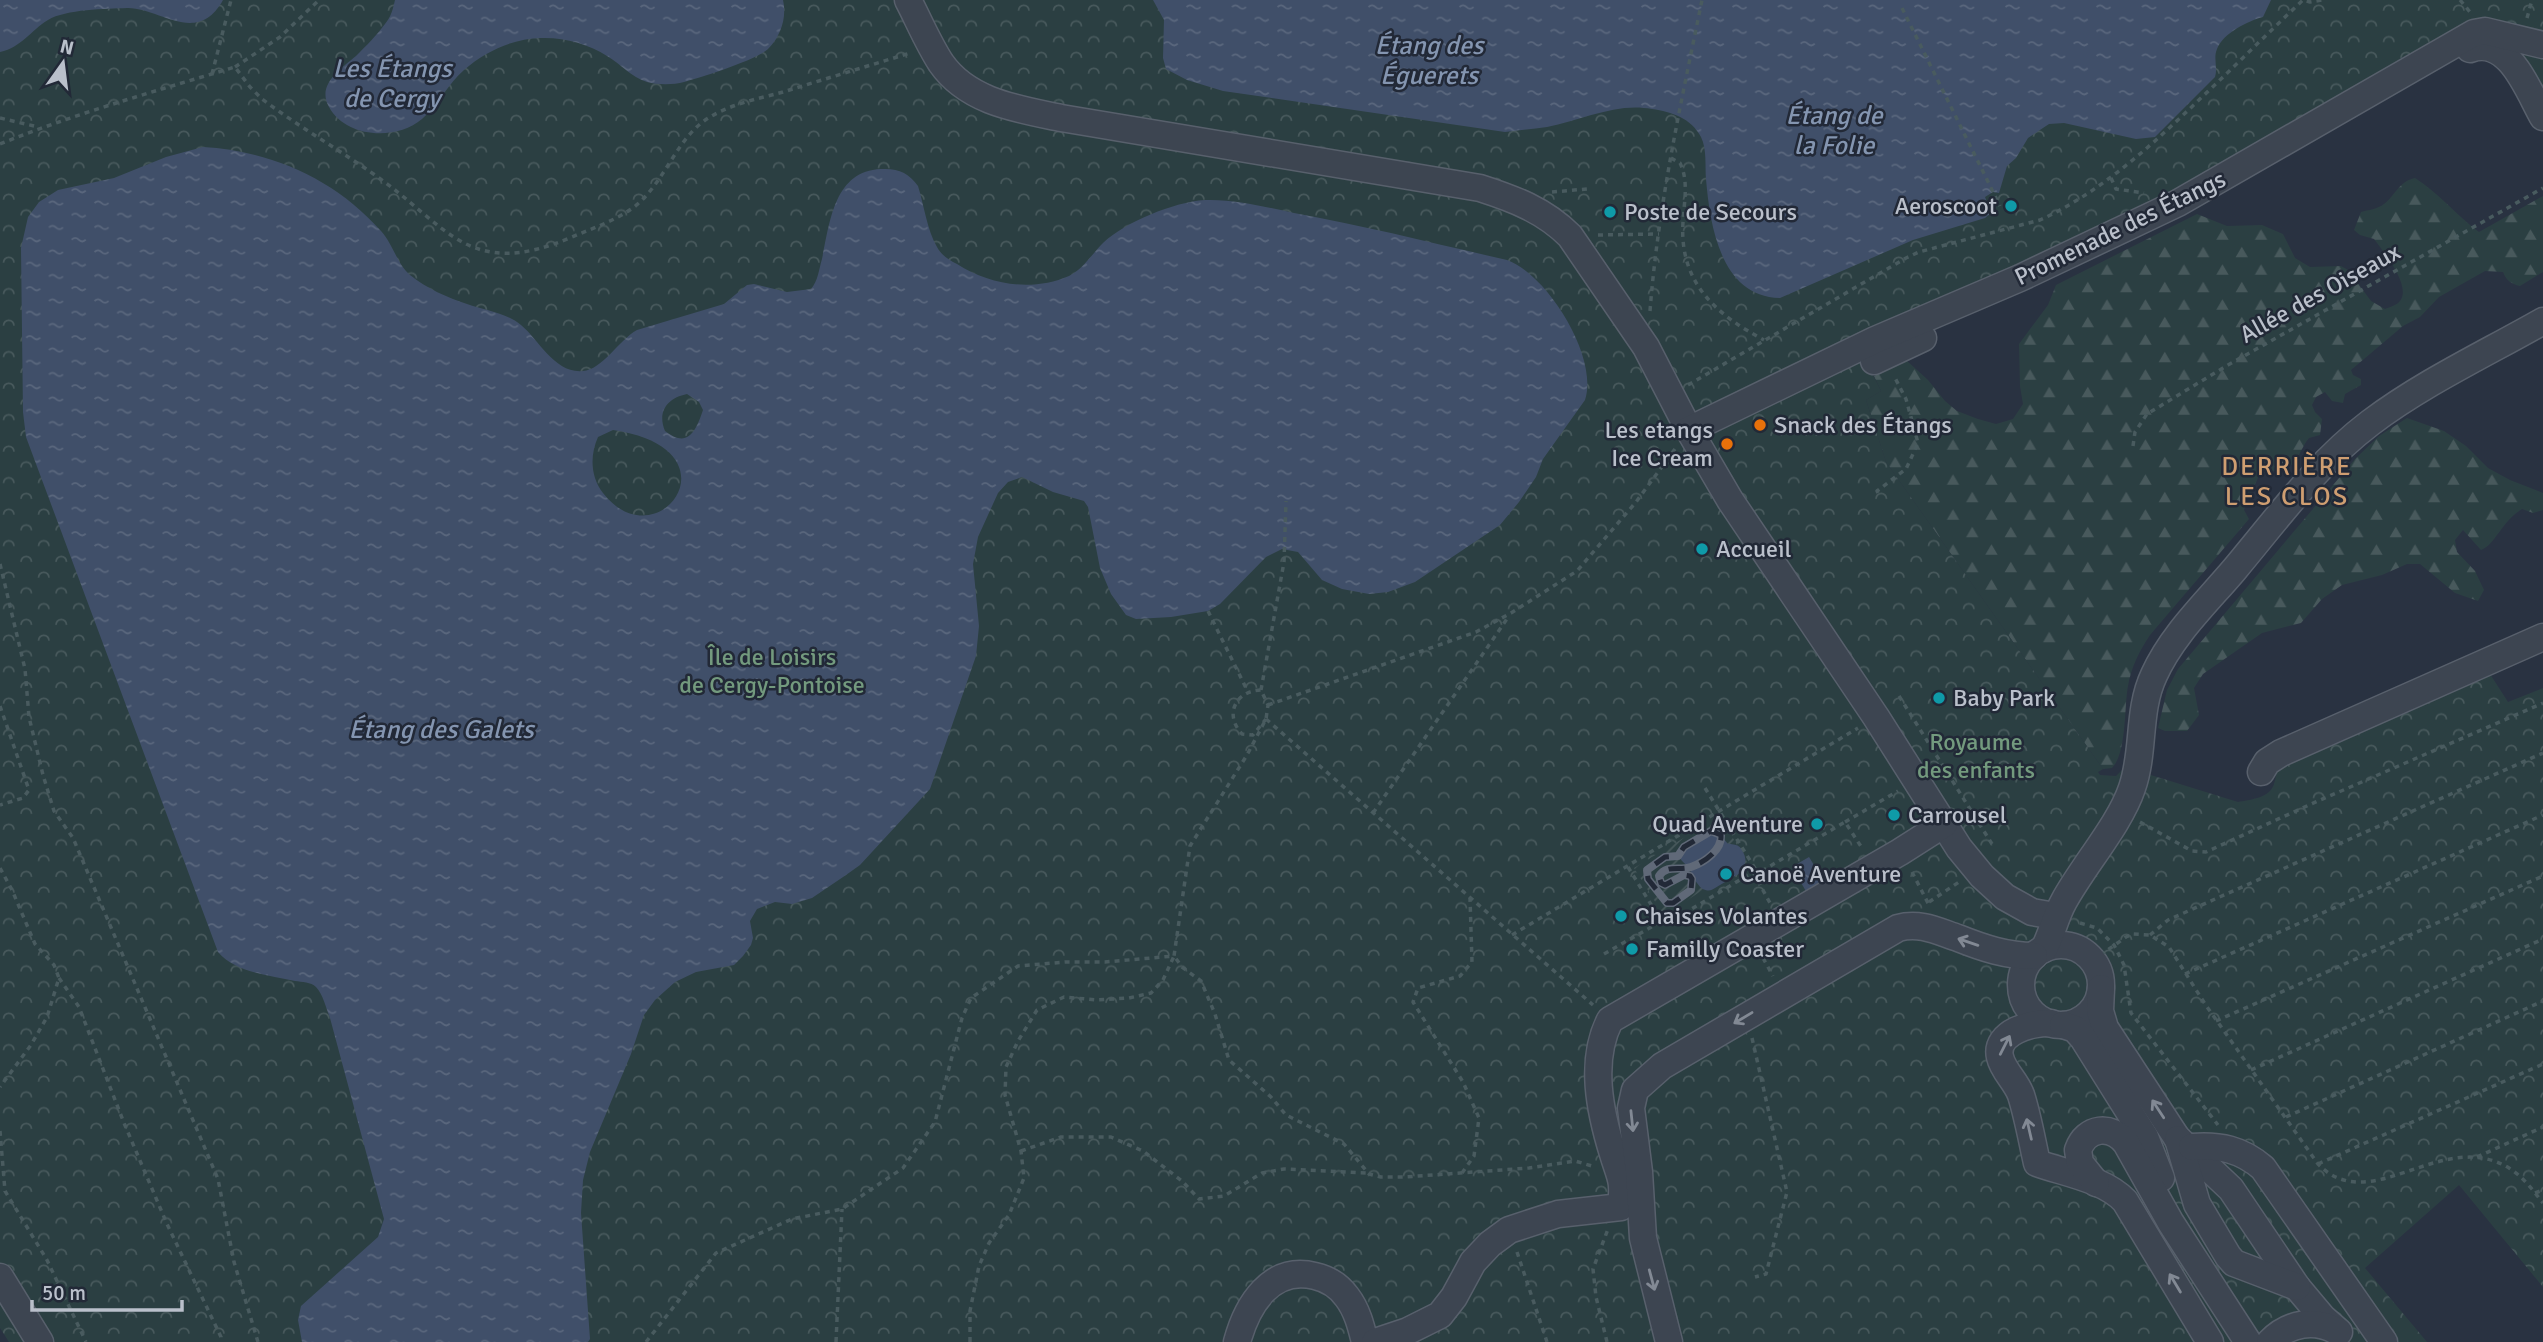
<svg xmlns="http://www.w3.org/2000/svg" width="2543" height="1342" font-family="Signika,sans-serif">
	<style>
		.forest { fill: url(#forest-firs) }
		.park { fill: url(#park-crowns) }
		.garden { fill: url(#garden-furrows) }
		.water { fill: url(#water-ripples); fill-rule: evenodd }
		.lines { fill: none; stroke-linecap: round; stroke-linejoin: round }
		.canal { stroke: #404f69; stroke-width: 21 }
		.minor-casing { stroke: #58606c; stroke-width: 29 }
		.path { stroke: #495b5f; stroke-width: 3.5; stroke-dasharray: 5 5; stroke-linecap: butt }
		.minor { stroke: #3d4551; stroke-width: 26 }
		.rail-casing { stroke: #606978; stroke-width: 8 }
		.rail { stroke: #222937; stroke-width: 5; stroke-dasharray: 16; stroke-linecap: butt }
		.oneway { stroke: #828994 }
		.culture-dot { fill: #0f9aa8; stroke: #222937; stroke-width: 2.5 }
		.food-dot { fill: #e8710a; stroke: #222937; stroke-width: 2.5 }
		.labels { text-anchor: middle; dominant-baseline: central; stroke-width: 5; stroke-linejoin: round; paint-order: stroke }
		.poi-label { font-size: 24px; fill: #bac0cb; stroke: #222937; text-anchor: start }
		.street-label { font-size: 24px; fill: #bac0cb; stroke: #222937 }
		.park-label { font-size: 24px; fill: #739a7e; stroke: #222937 }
		.water-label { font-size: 26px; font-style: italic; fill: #8495b0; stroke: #222937 }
		.neighbourhood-label { font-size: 26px; letter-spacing: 2px; fill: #cf9e71; stroke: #222937 }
	</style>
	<defs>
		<pattern id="forest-firs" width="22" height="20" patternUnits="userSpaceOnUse" patternTransform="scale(1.75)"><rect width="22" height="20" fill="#2b3f42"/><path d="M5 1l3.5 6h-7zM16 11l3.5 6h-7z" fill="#48595c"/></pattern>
		<pattern id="park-crowns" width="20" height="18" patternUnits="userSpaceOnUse" patternTransform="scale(1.75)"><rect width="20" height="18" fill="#2b3f42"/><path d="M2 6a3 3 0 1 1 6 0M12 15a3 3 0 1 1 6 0" fill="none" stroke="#48595c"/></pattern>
		<pattern id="garden-furrows" width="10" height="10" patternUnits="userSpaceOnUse" patternTransform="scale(1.75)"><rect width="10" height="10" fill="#2b3f42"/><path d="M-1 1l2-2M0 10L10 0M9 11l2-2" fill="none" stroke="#48595c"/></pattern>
		<pattern id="water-ripples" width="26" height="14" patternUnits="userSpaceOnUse" patternTransform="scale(1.75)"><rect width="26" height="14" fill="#404f69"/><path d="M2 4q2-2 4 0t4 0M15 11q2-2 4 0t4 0" fill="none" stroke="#5a677d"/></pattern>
	</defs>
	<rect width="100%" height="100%" fill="#293241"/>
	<g class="forest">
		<path d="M2415,178c24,15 41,37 64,54l64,-36v76l-23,14c-9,-2 -14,-6 -17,-14l-18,-1 -46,26 -19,20 -17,9 -52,44 2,5 8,4v6l-16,9 -2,9 -11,-2 -7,-9 -9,5 -4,8 3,7 7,7 -2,16 -11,3c-7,8 -11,24 -21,29 -7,4 -19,3 -29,8l-15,35 5,9 -99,116c-10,15 -19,32 -22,51 -4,21 -1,67 -16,82l-9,1 -217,-307 -20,-62 15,-9 -7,-15 32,-16 22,20 17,21 12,10 21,8 18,5 17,-5 10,-15 -3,-18 -1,-42 29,-39 8,-20 141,-71 30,12 35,-1 21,9 12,24 15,9 31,-1 7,4 23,31 14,8c5,-2 12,-4 15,-8 12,-15 -17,-50 -26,-62l-14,-4 -6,-5 7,-18c7,-2 17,-3 23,-8 11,-8 15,-23 31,-26z"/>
		<path d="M2407,418l37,13 22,15 22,22 22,12 33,13v17l-10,3 -11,-4c-20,12 -27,36 -41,41l-18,-20 -8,10 2,12 18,19 9,19 -6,11 -23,-8 -35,-29h-13l-25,11 -40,10 -20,14 -21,24 -39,10 -59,41 -9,14 5,27 -12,16h-22l-7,-3 9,-38 11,-21 177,-210 24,-23z"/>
	</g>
	<path class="park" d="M0,0h2543v97l-56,-58 -624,316 18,36 -15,9 20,62 217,307 -5,3 2,3 16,1 9,-9 113,35c12,-2 32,-4 36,-18 2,-6 2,-11 5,-17l211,-93 18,28 35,-14v599l-84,-102 -94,83 62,74h-2418l-9,-14z"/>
	<path class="garden" d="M1720,816l27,46 1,4 -27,16 -3,-2 -5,3 -46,31 -6,-3 -27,-43z"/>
	<g class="water">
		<path d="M0,0h223c-26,47 -64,7 -96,8 -21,1 -61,1 -79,12 -18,11 -26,27 -48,32z"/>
		<path d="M395,0h388c4,17 -2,36 -15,49 -12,11 -66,28 -84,33 -11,3 -26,3 -37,0 -16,-5 -26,-18 -40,-26 -18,-12 -44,-19 -66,-18 -29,1 -55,13 -77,32 -16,14 -26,35 -42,49 -26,22 -76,19 -93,-12 -13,-23 13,-39 27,-51 10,-10 21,-21 29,-32 6,-7 8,-15 10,-24z"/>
		<path d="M1153,0h1118l-8,17c-15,4 -40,16 -46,32 -4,9 1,19 -2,28l-60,60 -19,2 -72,-16 -15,1 -21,14 -12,20 -9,8 -8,27 -6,-1 -8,5 6,16 -6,5 -72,22 -133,58c-59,-1 -70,-72 -74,-119 -1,-13 1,-30 -5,-42 -10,-19 -29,-25 -49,-28 -35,-7 -70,11 -105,18 -14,2 -28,3 -42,5l-282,-41 -36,-11 -21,-11 -3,-11 1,-38z"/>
		<path d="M203,147c69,4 132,32 178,84 12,13 16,33 29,44 16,13 38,23 57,29 17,6 40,9 54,21 18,15 34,49 62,46 19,-1 36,-31 54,-41l87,-26 23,-19 7,-1 33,8 24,-3c7,-8 8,-20 11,-30 8,-37 12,-88 59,-90 17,-1 28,4 37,17 6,19 9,44 19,61 4,8 12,13 20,17 33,21 75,28 112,12 14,-7 23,-22 34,-33 22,-21 71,-41 102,-43 30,-1 60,7 89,13 72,13 142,31 213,47 41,15 92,98 78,140l-42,59 -7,18 -17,25 -19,23 -85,57 -27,10 -19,2 -27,-5 -20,-9 -24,-28 -16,-3 -16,8 -46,47 -12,7 -37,6 -35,2 -10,-4 -15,-21 -11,-26 -12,-61 -4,-6 -31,-9 -31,-15 -14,5 -10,11 -20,44 -5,27 6,62 -3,30 -46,133 -70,76 -14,10 -34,23 -20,6 -17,-2 -18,7 -7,12 3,17 -2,7 -8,11 -9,9 -38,7 -21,10 -20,18 -11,15 -13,39 -41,98 -7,28 -2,33 9,126 -2,3h-286l-4,-22 3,-14 77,-69 6,-18 -54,-201c-4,-10 -7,-24 -14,-31 -5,-5 -14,-5 -21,-6 -26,-6 -59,-8 -77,-29l-192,-515 -3,-25 -2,-164 7,-31 11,-15 19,-12 56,-12 52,-21zM687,394l12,8 4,8c-7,21 -15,39 -38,21 -8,-19 2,-33 22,-37zM613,430c130,19 44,133 -10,63 -13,-17 -13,-38 -5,-56z"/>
		<path d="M1809,857l16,26 -18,10 -15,-26z"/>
	</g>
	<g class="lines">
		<path class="canal" d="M1710,839l12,14 11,2 2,5 -2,5 -25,15 -7,-9 11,-11 -9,-10 -11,6 -3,-3z"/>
		<defs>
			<g id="minor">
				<path d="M908,0c11,21 20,43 33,63 27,39 77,46 120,55l419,70c34,11 64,22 90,48l76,111 43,83 41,70 146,217 83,131 23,28 23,21 27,15 23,4"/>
				<path d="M2470,49c39,-14 58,42 73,68"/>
				<path d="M1874,361l49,-23"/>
				<path d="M1689,430l186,-90 145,-62 158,-75 296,-170 11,-2 58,14"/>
				<path d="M2261,772l6,-10 14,-9 262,-116"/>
				<circle cx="2061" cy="985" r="40"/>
				<path d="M2044,949c8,-15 11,-32 20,-48 19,-35 56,-77 68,-113 13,-37 5,-77 22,-113 18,-40 52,-72 80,-105 42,-50 83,-107 136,-147 53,-40 115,-69 173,-102"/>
				<path d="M2101,988l-1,23 5,17 72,110 54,51 66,98 26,31 16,14"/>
				<path d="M2051,1023c-18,-1 -57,9 -51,34 3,14 16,24 21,38 7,22 11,46 16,68 28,10 67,16 88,38l85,141"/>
				<path d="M2063,1025l12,4 8,9 62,99 16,41"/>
				<path d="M2178,1139l19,65 31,52 6,7 8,3 55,21"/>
				<path d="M2192,1147c28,-2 49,2 71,21l121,174"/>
				<path d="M2096,1183l-16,-20 -2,-13c8,-23 33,-26 48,-7l45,80 77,119"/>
				<path d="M0,1277l40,65"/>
				<path d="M1237,1342c10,-37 34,-77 78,-66 13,3 24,10 32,21 10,13 14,29 18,45"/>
				<path d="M1375,1342l33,-11 32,-16 14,-18 19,-35 17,-18 19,-14 49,-16 63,-7c3,-28 0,-27 -8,-53 -13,-42 -24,-93 -3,-134l290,-168 44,-28"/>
				<path d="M1669,1342l-26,-104 -4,-66 -8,-64 4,-18 27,-24 236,-138c22,-6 39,3 60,10 25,10 49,18 76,18"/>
				<path d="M2270,1342c18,-19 46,-24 68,-10"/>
			</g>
		</defs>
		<use href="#minor" class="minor-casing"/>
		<g class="path">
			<path d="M2460,0l10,12"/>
			<path d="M1902,8l98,198"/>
			<path d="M2527,18l5,-18"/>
			<path d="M235,67l45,-30 39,-37"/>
			<path d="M212,74l19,-74"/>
			<path d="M0,118l38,9"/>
			<path d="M0,144c77,-31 156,-53 235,-77l15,20 12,12c36,27 74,49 110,74 76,52 95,109 200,64 21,-9 43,-16 62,-30 29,-22 41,-65 70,-86 22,-16 53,-22 79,-29 42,-13 85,-26 127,-39"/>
			<path d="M1671,158l9,5c9,18 4,39 3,59 -4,60 32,92 81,118"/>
			<path d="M2111,178l5,11 28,4"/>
			<path d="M1552,192l35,-3"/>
			<path d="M1598,235l61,-1"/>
			<path d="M1650,311c8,-105 31,-208 52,-311"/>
			<path d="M1688,385l218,-127 13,-6 121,-32c63,-29 113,-76 162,-123 34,-32 67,-65 101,-97l7,2 12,-2"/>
			<path d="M2133,446l2,-14 12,-18 81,-49 315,-177"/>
			<path d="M1878,493l-1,-2 29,-22 12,-26 -12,-44 -12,-23"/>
			<path d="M0,564l25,105 4,48 14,58 11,36 19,27 145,341 16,83 24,80"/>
			<path d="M1208,611l39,79"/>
			<path d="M1261,690l23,-128 2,-61"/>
			<path d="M1899,696l93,148"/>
			<path d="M1268,705l208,-73 35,-19 66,-42 59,-69 39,-53"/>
			<path d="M0,706l29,84 -6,8 -23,7"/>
			<path d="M1266,719l327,286"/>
			<path d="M1705,788l51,82"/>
			<path d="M1373,813l136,-197"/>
			<path d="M1845,822l53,-31"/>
			<path d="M2140,822l52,29 14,1 103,-47 234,-102"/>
			<path d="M1628,867l35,57 12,-5 78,-47h7l85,-50 17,26"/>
			<path d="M0,868l12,22 23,54 19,21 5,13 -12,39 -16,28 -31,42"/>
			<path d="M1753,872l17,31"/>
			<path d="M1912,872l17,33"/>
			<path d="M1929,902l30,-20"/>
			<path d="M2080,923l17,5 17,17 10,20 7,48 87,112"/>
			<path d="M1512,935l346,-207"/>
			<path d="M2150,935l18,-15 375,-167"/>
			<path d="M1604,954l56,-32"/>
			<path d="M1763,958l10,18"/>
			<path d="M2092,961l34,-24 7,-3 17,1 19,12 36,57 113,160c53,55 123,-37 191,4 13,8 24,22 34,35"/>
			<path d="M2185,974l358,-159"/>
			<path d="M59,978l20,29 45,116 43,101 54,113v5"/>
			<path d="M2216,1021l327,-145"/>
			<path d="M1752,1038l35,154 -21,82 -11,3"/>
			<path d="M2251,1070l292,-131"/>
			<path d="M2286,1117l257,-116"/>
			<path d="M0,1131l5,60 42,69 39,82"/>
			<path d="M1021,1151l40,-14h50l32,14 39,30 17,18 25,-3 38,-23 22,-4 83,4"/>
			<path d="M2477,1157l66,-30"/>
			<path d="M2318,1164l225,-100"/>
			<path d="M1462,1173l12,-17 5,-38 -16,-36 -50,-80 5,-14 42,-12 12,-14 -2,-64"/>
			<path d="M2535,1193l8,-3"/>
			<path d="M1517,1252l30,90"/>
			<path d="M646,1342l70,-89 76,-34 50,-10 61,-41 32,-46 27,-104 9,-20 47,-32 47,-4h40l69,-6 16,-110 57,-91 19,-36 2,-14 -7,-15c-26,1 -37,25 -19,44l11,1 13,-16"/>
			<path d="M836,1342l6,-133"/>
			<path d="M970,1342v-31l9,-45 10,-23 20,-28 15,-37 -3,-27 -16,-56 1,-28 12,-26 19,-31 27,-13 33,3 32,-2 22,-5 12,-13 11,-24 8,11 19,14 14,33 14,46 42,37 15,18 58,29 25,30 12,3h24l124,-9 46,-7 17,5"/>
			<path d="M1607,1342l-11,-45 -3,-28 15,-40"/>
		</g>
		<use href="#minor" class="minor"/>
		<defs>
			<path id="rail" d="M1711,831l10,4c1,15 -16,27 -30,32 -12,4 -24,-3 -32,9l2,7 4,2 19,-10 6,1 2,3 -1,11 -18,13h-6l-19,-24 -1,-9 18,-13 13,-1 6,-9z"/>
		</defs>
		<use href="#rail" class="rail-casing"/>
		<use href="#rail" class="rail"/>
	</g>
	<defs><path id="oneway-shaft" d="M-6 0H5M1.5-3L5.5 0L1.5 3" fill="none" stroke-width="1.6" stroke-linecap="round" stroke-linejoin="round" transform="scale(1.75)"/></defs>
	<g class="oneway">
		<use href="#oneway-shaft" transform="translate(1968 942) rotate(-161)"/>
		<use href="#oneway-shaft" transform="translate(1743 1018) rotate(149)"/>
		<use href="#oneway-shaft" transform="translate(2005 1045) rotate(-63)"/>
		<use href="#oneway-shaft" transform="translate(2158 1109) rotate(-123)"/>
		<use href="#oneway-shaft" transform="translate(1632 1121) rotate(84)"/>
		<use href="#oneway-shaft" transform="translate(2029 1129) rotate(-103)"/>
		<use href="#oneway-shaft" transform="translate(1652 1280) rotate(75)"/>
		<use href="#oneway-shaft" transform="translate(2175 1283) rotate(-121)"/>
	</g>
	<g class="culture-dot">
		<circle cx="2011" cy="206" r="7"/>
		<circle cx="1610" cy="212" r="7"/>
		<circle cx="1702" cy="549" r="7"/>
		<circle cx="1939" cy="698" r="7"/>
		<circle cx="1894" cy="815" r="7"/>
		<circle cx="1817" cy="824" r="7"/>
		<circle cx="1726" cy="874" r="7"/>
		<circle cx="1621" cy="916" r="7"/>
		<circle cx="1632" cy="949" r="7"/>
	</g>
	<g class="food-dot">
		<circle cx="1760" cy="425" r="7"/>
		<circle cx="1727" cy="444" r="7"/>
	</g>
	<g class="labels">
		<g class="poi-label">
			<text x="1997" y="206" text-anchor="end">Aeroscoot</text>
			<text x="1624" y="212">Poste de Secours</text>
			<text x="1774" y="425">Snack des Étangs</text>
			<text x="1713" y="430" text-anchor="end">Les etangs<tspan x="1713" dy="28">Ice Cream</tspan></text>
			<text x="1716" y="549">Accueil</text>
			<text x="1953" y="698">Baby Park</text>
			<text x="1908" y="815">Carrousel</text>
			<text x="1803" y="824" text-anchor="end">Quad Aventure</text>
			<text x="1740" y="874">Canoë Aventure</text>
			<text x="1635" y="916">Chaises Volantes</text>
			<text x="1646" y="949">Familly Coaster</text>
		</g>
		<g class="street-label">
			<text transform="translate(2120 228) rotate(-26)">Promenade des Étangs</text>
			<text transform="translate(2320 293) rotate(-29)">Allée des Oiseaux</text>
		</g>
		<g class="park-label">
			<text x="772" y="657">Île de Loisirs<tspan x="772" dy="28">de Cergy-Pontoise</tspan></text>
			<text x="1976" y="742">Royaume<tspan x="1976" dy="28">des enfants</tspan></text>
		</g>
		<g class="water-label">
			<text x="1429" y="46">Étang des<tspan x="1429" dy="30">Éguerets</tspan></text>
			<text x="392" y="69">Les Étangs<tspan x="392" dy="30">de Cergy</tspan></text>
			<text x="1834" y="116">Étang de<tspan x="1834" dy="30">la Folie</tspan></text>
			<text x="441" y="730">Étang des Galets</text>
		</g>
		<g class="neighbourhood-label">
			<text x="2287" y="467">DERRIÈRE<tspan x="2287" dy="30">LES CLOS</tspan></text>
		</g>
	</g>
	<g transform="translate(63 63) rotate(14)" stroke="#222937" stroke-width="5" paint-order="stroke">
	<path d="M0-5L12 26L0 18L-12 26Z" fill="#bac0cb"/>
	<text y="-10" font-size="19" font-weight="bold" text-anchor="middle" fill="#bac0cb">N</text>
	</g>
	<path d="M32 1300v10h150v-10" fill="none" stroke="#bac0cb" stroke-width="3.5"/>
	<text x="42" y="1300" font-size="21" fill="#bac0cb" stroke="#222937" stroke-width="5" paint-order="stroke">50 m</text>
</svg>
